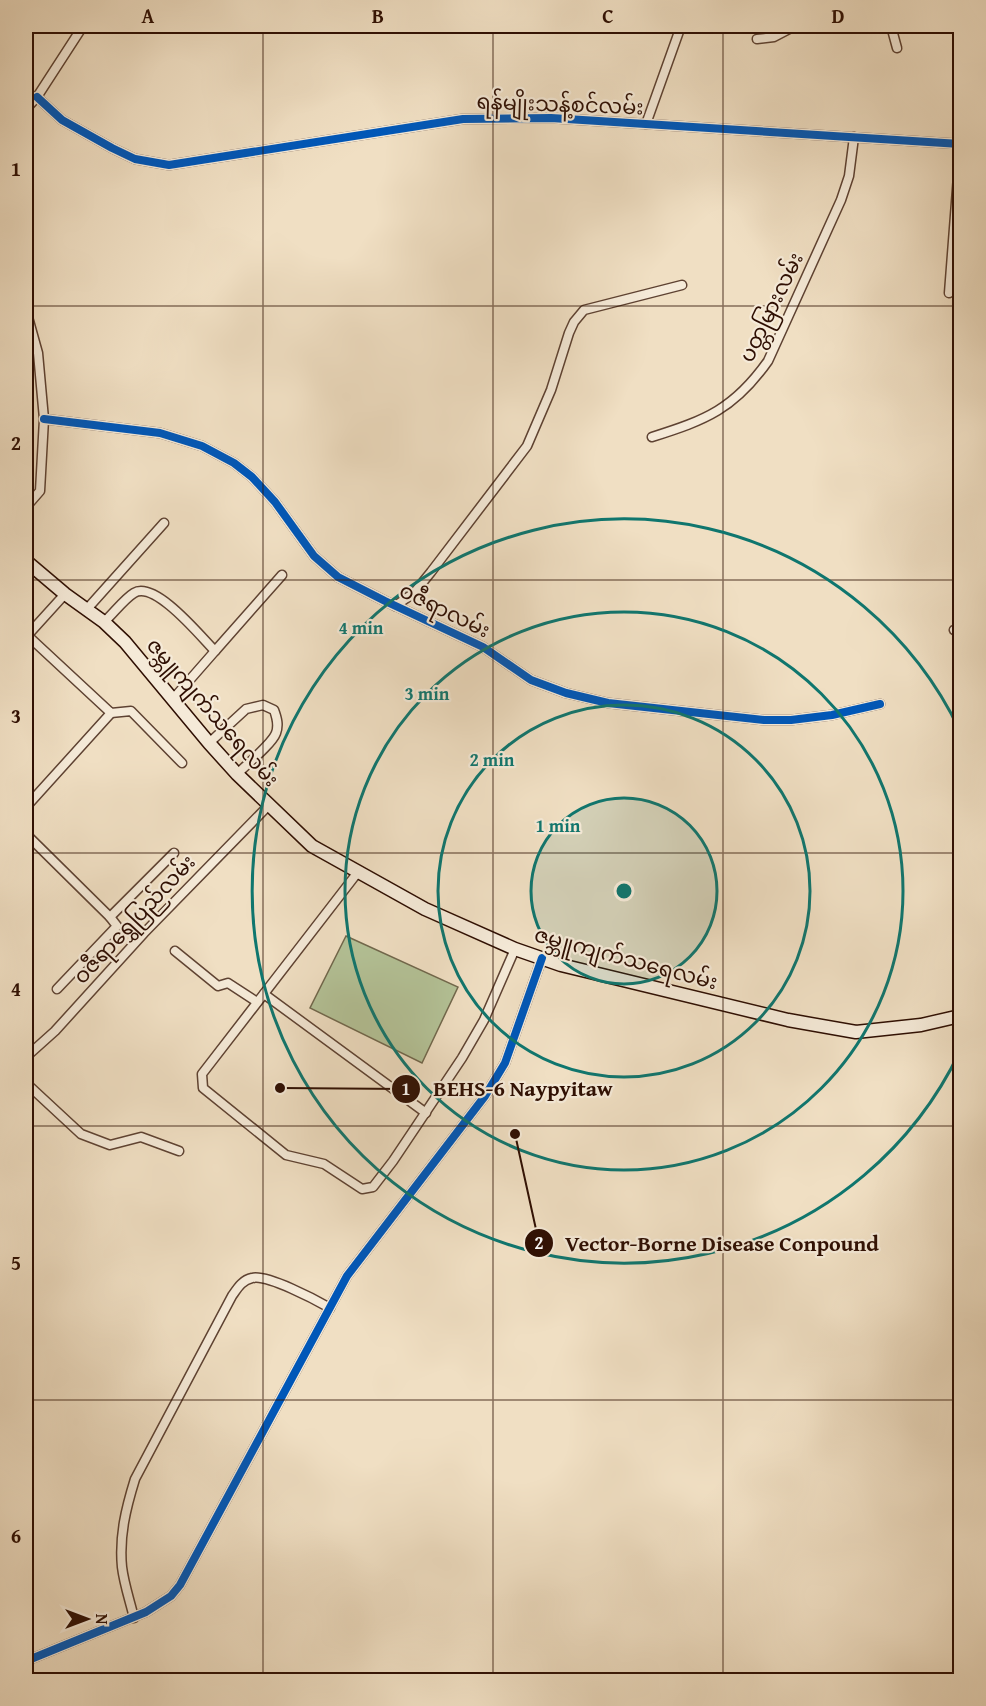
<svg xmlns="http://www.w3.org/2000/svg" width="986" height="1706" font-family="'Gentium Book Plus','Noto Sans Myanmar',serif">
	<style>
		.green { fill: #b4c398; stroke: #71684d; stroke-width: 1.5 }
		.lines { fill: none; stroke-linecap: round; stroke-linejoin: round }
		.minor-casing { stroke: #5e4232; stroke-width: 11 }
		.secondary-casing { stroke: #2e0e02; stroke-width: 15 }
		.minor { stroke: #f5ead8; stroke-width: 8 }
		.secondary { stroke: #f5ead8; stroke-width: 12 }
		.cycleway-casing { stroke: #f5ead8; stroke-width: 11 }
		.cycleway { stroke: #0057b8; stroke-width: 8 }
		.grid { fill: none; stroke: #2e0e02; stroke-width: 1.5; stroke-opacity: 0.55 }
		.ring { fill: none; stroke: #0f766e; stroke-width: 3 }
		.labels { text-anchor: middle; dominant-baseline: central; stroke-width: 4.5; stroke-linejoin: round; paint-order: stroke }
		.street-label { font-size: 21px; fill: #2e0e02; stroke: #f5ead8 }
		.centre { fill: #0f766e; stroke: #f5ead8; stroke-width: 3 }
		.ring-label { font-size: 18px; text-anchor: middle; font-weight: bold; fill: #0f766e; stroke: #f5ead8; stroke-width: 4.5; stroke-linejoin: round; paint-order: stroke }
		.leader { fill: none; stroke: #2e0e02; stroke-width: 2 }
		.callout-dot { fill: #2e0e02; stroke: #f5ead8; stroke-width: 2 }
		.mark-label { font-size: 18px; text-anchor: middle; font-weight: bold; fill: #fff }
		.callout-label { font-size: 22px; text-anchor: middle; font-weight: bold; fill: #2e0e02; stroke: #f5ead8; stroke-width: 4.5; stroke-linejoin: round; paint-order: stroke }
		.neatline { fill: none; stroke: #2e0e02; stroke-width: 2 }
		.grid-label { font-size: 20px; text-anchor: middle; font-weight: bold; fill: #2e0e02 }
	</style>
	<rect width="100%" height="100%" fill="#f0dfc3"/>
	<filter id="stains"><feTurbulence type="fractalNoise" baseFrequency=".00333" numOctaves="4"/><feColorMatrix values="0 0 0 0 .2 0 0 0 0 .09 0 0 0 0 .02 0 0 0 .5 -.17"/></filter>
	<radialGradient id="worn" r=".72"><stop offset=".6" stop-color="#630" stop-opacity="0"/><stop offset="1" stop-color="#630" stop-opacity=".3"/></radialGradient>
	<path class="green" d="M346,936l112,51 -36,76 -112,-55z"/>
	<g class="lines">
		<defs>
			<g id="minor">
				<path d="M891,26l6,22"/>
				<path d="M757,39l17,-2 21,-11"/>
				<path d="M37,97l25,23 50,28 23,11 34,6 294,-46 88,-1 409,26"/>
				<path d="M26,109l11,-12 46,-71"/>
				<path d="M646,124l35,-98"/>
				<path d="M949,293l9,-117 2,-16"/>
				<path d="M26,310l12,43 6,66 -4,72 -14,16"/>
				<path d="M44,419l116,14 42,13 32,17 18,14 23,25 39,54 24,21 47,24 98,46 48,33 35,13 42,10 156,17h27l41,-5 48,-11"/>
				<path d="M652,437c54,-17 82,-28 116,-76l73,-161 8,-24 5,-39"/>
				<path d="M395,606l19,-13 17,-21 96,-126 24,-56 18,-57 5,-11 10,-12 98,-25"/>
				<path d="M87,609l77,-86"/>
				<path d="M104,622c9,-8 20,-23 30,-29 21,-13 67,44 81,58l67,-76"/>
				<path d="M954,630l6,-2"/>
				<path d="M27,635l84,78 20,-2 51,52"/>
				<path d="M26,637l39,-43"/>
				<path d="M173,699l42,-48"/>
				<path d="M209,743l37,-34 17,-4 11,5c3,8 5,15 2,23 -4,11 -30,32 -39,41"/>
				<path d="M26,807l85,-94"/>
				<path d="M26,834l84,83 7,9 -60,63"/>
				<path d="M358,872l-156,202 1,14 83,67 38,9 38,25 11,-2 20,-26 69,-103 22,-38 31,-71"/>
				<path d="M110,917l64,-64"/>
				<path d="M175,951l43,35 10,-3 29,19"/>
				<path d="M264,994l162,119"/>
				<path d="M26,1057l29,-26 89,-98 125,-128"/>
				<path d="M26,1083l55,51 29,11 31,-8 38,14"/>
				<path d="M134,1618c-4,-17 -10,-34 -12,-51 -3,-31 4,-59 13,-88l97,-183c5,-7 10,-16 20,-18 15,-4 64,22 78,30"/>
				<path d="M26,1661l120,-49 25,-16 9,-11 167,-309 138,-180 20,-33 37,-105"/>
			</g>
			<path id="secondary" d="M26,561l39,33 39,28 21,20 84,101 28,31 75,72 113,63 90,40 46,16 227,55 68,12 65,-7 39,-9"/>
		</defs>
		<use href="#minor" class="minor-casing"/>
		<use href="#secondary" class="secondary-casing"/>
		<use href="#minor" class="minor"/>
		<use href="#secondary" class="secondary"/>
		<defs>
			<g id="cycleway">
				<path d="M37,97l25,23 50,28 23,11 34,6 294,-46 88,-1 409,26"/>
				<path d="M44,419l116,14 42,13 32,17 18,14 23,25 39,54 24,21 47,24 98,46 48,33 35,13 42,10 156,17h27l41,-5 48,-11"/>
				<path d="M26,1661l120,-49 25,-16 9,-11 167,-309 138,-180 20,-33 37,-105"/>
			</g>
		</defs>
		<use href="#cycleway" class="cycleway-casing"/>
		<use href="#cycleway" class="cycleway"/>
	</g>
	<path class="grid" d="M263,26v1654M493,26v1654M723,26v1654M26,306h934M26,580h934M26,853h934M26,1126h934M26,1400h934"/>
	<circle cx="624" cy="891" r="93" fill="#0f766e" fill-opacity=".12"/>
	<g class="ring">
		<circle cx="624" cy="891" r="93"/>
		<circle cx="624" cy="891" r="186"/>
		<circle cx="624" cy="891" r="279"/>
		<path d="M960 1051A372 372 0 1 1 960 731"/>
	</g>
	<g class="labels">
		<g class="street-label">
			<text transform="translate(560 104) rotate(2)">ရန်မျိုးသန့်စင်လမ်း</text>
			<text transform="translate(771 307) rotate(-64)">ပတ္တမြားလမ်း</text>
			<text transform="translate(445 610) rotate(26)">ဝဇီရာလမ်း</text>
			<text transform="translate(213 712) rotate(49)">ဇမ္ဘူကျက်သရေလမ်း</text>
			<text transform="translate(134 919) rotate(-47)">ဝဇီရာရွှေပြည်လမ်း</text>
			<text transform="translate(626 958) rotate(15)">ဇမ္ဘူကျက်သရေလမ်း</text>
		</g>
	</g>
	<circle cx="624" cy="891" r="9" class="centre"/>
	<g class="ring-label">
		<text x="361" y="634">4 min</text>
		<text x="427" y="700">3 min</text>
		<text x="492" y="766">2 min</text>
		<text x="558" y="832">1 min</text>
	</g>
	<path class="leader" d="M280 1088L406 1089M515 1134L539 1243"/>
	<g class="callout-dot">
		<circle cx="280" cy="1088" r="6"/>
		<circle cx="515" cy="1134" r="6"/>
		<circle cx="406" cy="1089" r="15"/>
		<circle cx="539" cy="1243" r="15"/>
	</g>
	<g class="mark-label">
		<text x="406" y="1095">1</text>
		<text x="539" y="1249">2</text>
	</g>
	<g class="callout-label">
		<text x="523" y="1096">BEHS-6 Naypyitaw</text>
		<text x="722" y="1251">Vector-Borne Disease Conpound</text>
	</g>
	<rect width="986" height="1706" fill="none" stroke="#f0dfc3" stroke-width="66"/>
	<g transform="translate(87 1619) rotate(90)" stroke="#f5ead8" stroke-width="4.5" paint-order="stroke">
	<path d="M0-4.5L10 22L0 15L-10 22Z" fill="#2e0e02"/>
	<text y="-9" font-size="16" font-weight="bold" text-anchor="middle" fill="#2e0e02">N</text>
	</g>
	<rect x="33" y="33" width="920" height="1640" class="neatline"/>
	<g class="grid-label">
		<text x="148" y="23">A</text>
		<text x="378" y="23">B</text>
		<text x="608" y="23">C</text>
		<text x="838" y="23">D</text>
		<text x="16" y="176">1</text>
		<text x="16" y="450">2</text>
		<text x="16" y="723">3</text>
		<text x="16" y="996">4</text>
		<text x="16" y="1270">5</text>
		<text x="16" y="1543">6</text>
	</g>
	<rect width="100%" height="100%" filter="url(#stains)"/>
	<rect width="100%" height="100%" fill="url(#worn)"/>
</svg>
